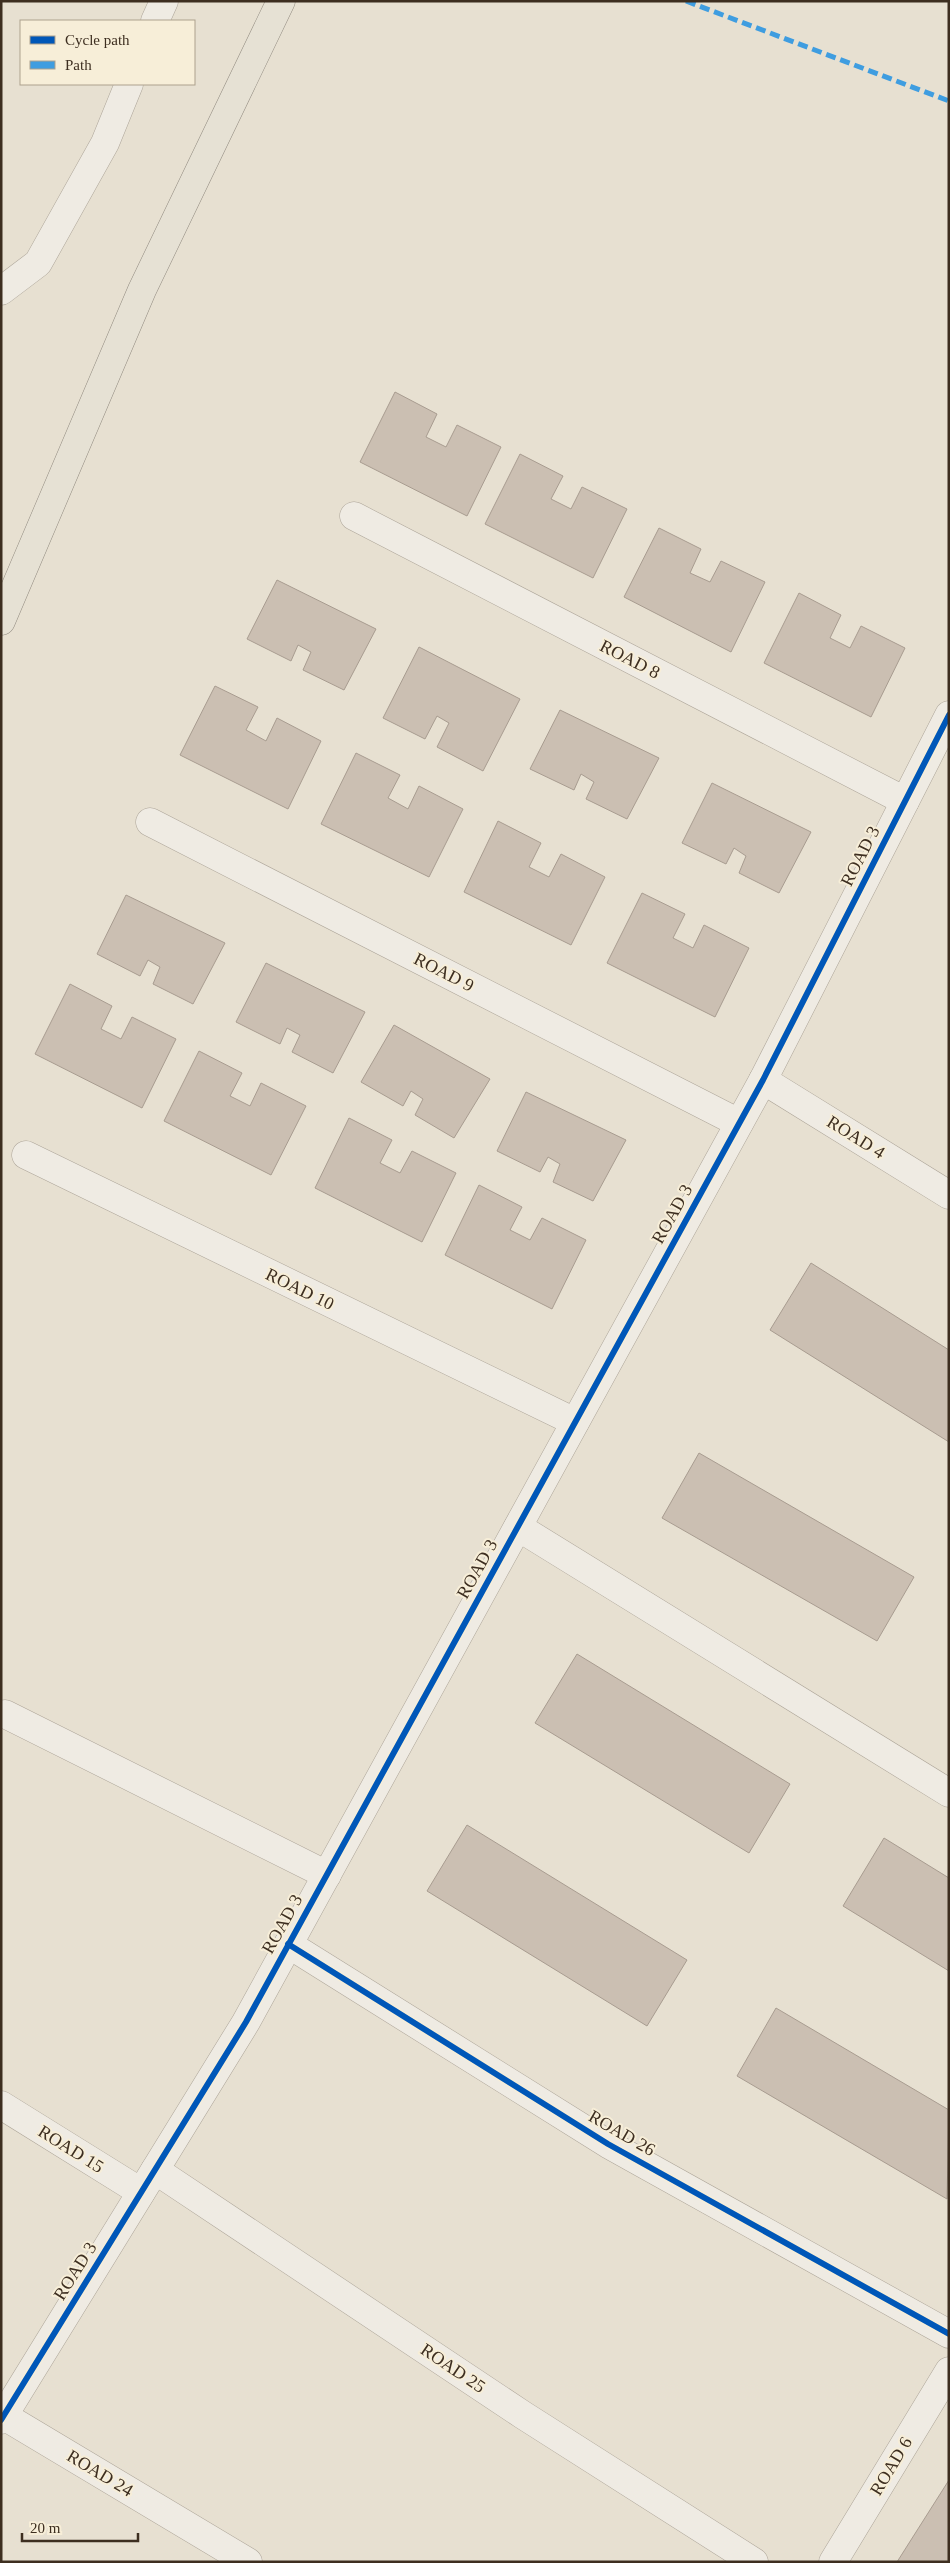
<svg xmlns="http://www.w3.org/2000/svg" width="950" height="2563" font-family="'Times New Roman',serif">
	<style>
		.building { fill: #cbbfb2; stroke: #a89c90 }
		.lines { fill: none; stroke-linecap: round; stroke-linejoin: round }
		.minor-casing { stroke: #ada599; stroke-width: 29 }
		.major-casing { stroke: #928b80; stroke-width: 29 }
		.minor { stroke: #efebe3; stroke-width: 28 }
		.major { stroke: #e6e1d4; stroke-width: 28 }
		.quiet { stroke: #3f9de0; stroke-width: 5; stroke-dasharray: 10 5; stroke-linecap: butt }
		.cycleway-casing { stroke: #f7eed8; stroke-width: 9 }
		.cycleway { stroke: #0057b8; stroke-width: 6 }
		.labels { text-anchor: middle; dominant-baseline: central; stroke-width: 4; stroke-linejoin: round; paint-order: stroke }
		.street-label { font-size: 18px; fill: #3d2e20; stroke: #f7eed8 }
	</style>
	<rect width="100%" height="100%" fill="#e7e0d1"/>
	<g class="building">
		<path d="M395,392l42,22 -11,23 20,10 11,-22 44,22 -34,69 -107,-54z"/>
		<path d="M520,454l43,22 -12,23 20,10 11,-22 45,22 -34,69 -108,-54z"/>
		<path d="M659,528l42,21 -11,24 20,9 11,-21 44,21 -34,70 -107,-55z"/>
		<path d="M277,580l99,49 -32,61 -41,-20 8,-18 -13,-7 -7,16 -44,-22z"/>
		<path d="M799,593l42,22 -11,23 20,10 11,-22 44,22 -34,69 -107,-54z"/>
		<path d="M419,647l101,52 -37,72 -46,-24 12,-24 -12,-7 -12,23 -42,-21z"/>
		<path d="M215,686l43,21 -12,23 20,11 11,-23 44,23 -33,68 -108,-54z"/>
		<path d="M560,710l99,48 -32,61 -41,-20 8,-17 -13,-8 -7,16 -44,-21z"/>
		<path d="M356,753l44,22 -12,23 20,11 11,-23 44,23 -34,68 -108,-53z"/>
		<path d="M712,783l99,49 -32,61 -40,-20 7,-17 -12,-8 -8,16 -44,-21z"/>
		<path d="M498,821l43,22 -12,24 20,10 12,-23 44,23 -34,68 -107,-53z"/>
		<path d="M642,893l43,21 -12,24 20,10 11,-23 45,23 -34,69 -108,-54z"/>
		<path d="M126,895l99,48 -32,61 -40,-20 7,-17 -12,-7 -8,16 -43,-22z"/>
		<path d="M266,963l99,49 -32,61 -41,-21 8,-17 -13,-7 -7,16 -44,-22z"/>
		<path d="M70,984l42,22 -11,23 20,10 11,-22 44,22 -34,69 -107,-54z"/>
		<path d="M394,1025l96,54 -36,59 -39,-23 8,-16 -12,-8 -8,15 -42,-24z"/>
		<path d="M199,1051l43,22 -12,23 20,10 11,-23 45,23 -35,69 -107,-54z"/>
		<path d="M526,1092l100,48 -33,61 -40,-19 7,-18 -12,-7 -8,15 -43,-21z"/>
		<path d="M349,1118l43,22 -12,23 20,10 12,-22 44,22 -34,69 -107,-54z"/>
		<path d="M479,1185l43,22 -12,23 20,10 12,-22 44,22 -34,69 -107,-54z"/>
		<path d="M811,1263l138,87v92l-179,-112z"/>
		<path d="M699,1453l215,124 -37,64 -215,-123z"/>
		<path d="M577,1654l213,130 -41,69 -214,-130z"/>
		<path d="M467,1825l220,135 -40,66 -220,-135z"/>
		<path d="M884,1838l65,40v93l-106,-65z"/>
		<path d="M776,2008l173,102 -2,89 -210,-123z"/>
		<path d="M949,2480v82h-52z"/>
	</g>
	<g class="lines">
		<defs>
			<g id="minor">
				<path d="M155,21l9,-20"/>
				<path d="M1,291l37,-28 67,-120 24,-59"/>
				<path d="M354,516l551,285"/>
				<path d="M150,822l589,301"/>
				<path d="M763,1080l186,115"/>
				<path d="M26,1155l549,267"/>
				<path d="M518,1527l431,266"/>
				<path d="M5,1714l322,161"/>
				<path d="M288,1944l320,200 341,190"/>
				<path d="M1,2105l140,87"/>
				<path d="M155,2170l368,245 231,147"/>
				<path d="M4,2416l244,146"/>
				<path d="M1,2420l245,-398 517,-942 186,-365"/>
				<path d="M833,2562l116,-191"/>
			</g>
			<path id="major" d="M1,621l141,-331 139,-289"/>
		</defs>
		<use href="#minor" class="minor-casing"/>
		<use href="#major" class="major-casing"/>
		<use href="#minor" class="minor"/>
		<use href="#major" class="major"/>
		<path class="quiet" d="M686,1l263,100"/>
		<defs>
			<g id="cycleway">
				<path d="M288,1944l320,200 341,190"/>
				<path d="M1,2420l245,-398 517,-942 186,-365"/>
			</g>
		</defs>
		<use href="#cycleway" class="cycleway-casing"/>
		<use href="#cycleway" class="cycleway"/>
	</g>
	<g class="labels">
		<g class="street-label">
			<text transform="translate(630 659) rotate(27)">ROAD 8</text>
			<text transform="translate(860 856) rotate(-63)">ROAD 3</text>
			<text transform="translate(444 972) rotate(27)">ROAD 9</text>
			<text transform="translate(856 1137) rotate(32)">ROAD 4</text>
			<text transform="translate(672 1214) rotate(-61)">ROAD 3</text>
			<text transform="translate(300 1289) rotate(26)">ROAD 10</text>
			<text transform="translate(477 1569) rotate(-61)">ROAD 3</text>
			<text transform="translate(282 1924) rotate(-61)">ROAD 3</text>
			<text transform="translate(622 2133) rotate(30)">ROAD 26</text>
			<text transform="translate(71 2149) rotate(32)">ROAD 15</text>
			<text transform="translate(75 2271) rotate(-58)">ROAD 3</text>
			<text transform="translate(453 2368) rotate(34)">ROAD 25</text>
			<text transform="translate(891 2466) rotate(-59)">ROAD 6</text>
			<text transform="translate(100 2473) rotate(31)">ROAD 24</text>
		</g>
	</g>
	<rect width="950" height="2563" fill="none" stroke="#3d2e20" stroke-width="5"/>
	<rect x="20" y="20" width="175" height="65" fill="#f7eed8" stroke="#ada18e"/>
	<rect x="30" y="36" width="25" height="8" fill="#0057b8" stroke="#ada18e"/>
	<text x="65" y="45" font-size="15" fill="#3d2e20">Cycle path</text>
	<rect x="30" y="61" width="25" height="8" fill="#3f9de0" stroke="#ada18e"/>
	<text x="65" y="70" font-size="15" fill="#3d2e20">Path</text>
	<path d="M22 2533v8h116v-8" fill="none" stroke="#3d2e20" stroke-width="2.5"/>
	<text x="30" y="2533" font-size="15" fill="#3d2e20" stroke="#f7eed8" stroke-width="4" paint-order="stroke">20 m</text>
</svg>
